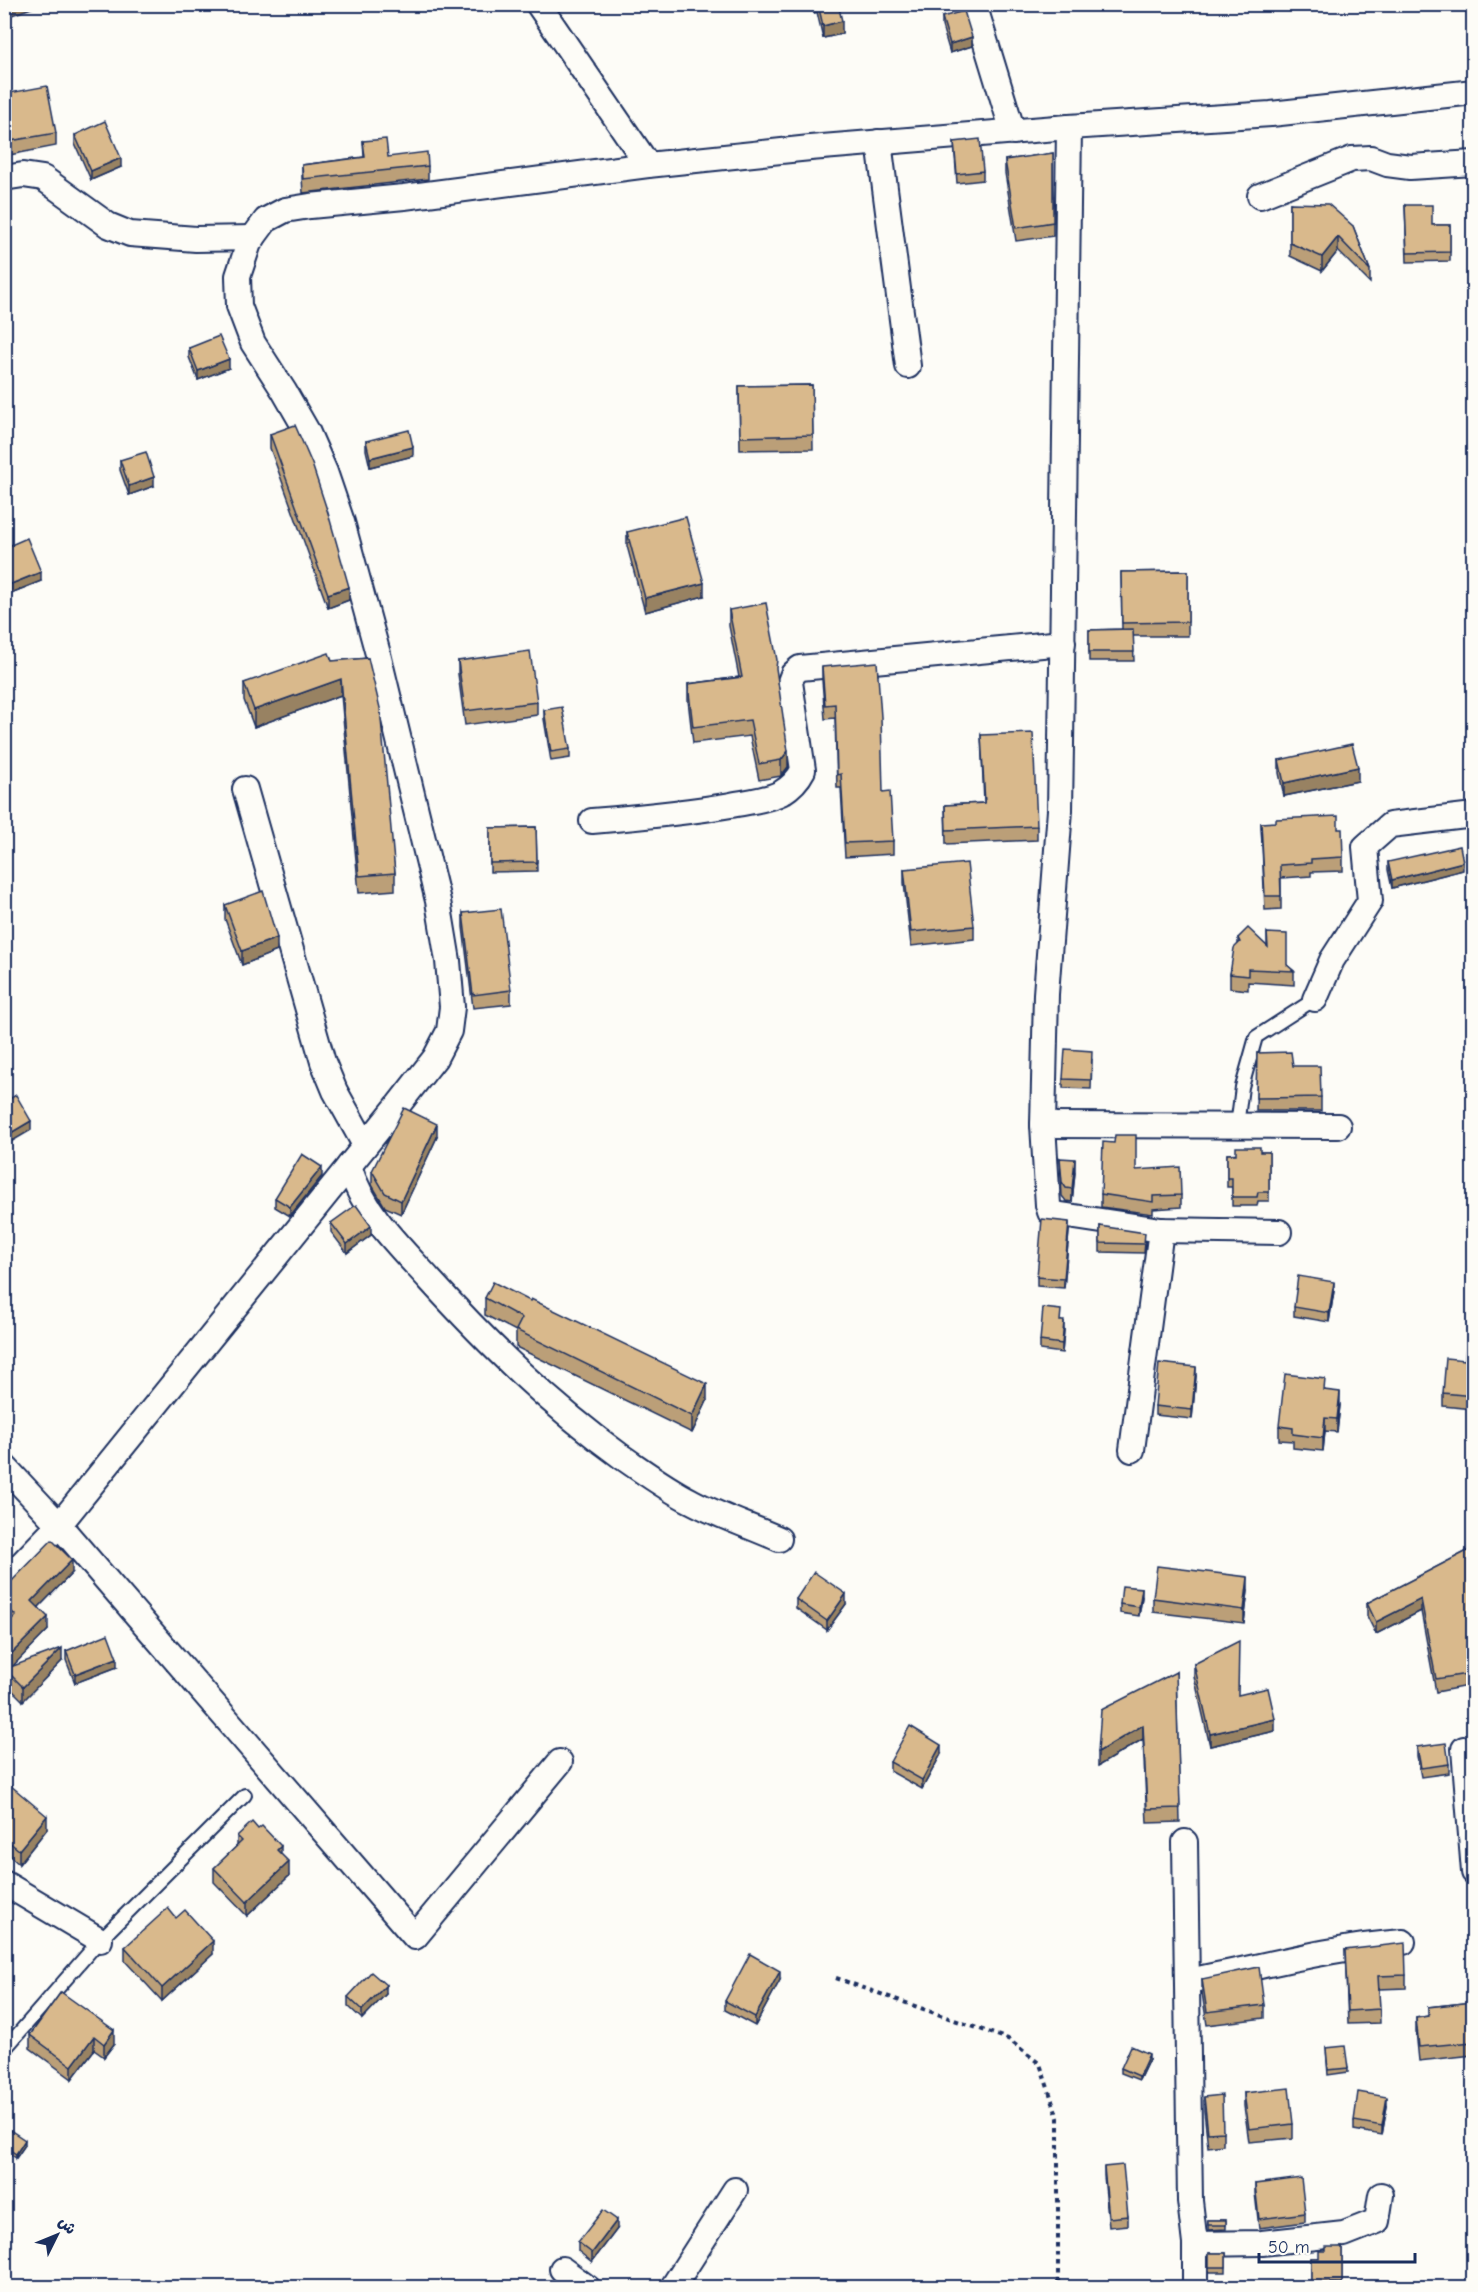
<svg xmlns="http://www.w3.org/2000/svg" width="1478" height="2292" font-family="'Comic Neue','Playpen Sans Arabic',sans-serif">
	<style>
		.lines { fill: none; stroke-linecap: round; stroke-linejoin: round }
		.lane-casing { stroke: #1b2f5e; stroke-width: 16 }
		.street-casing { stroke: #1b2f5e; stroke-width: 28 }
		.path { stroke: #1b2f5e; stroke-width: 4; stroke-dasharray: 4.5 4.5; stroke-linecap: butt }
		.lane { stroke: #fdfcf7; stroke-width: 12 }
		.street { stroke: #fdfcf7; stroke-width: 24 }
		.wall { fill: #bb9f78; stroke: #1b2f5e; stroke-width: 1.5 }
		.shaded-wall { fill: #988262; stroke: #1b2f5e; stroke-width: 1.5 }
		.building { fill: #d9b98c; stroke: #1b2f5e; stroke-width: 1.5 }
	</style>
	<rect width="100%" height="100%" fill="#fdfcf7"/>
	<filter id="ink" filterUnits="userSpaceOnUse"><feTurbulence type="fractalNoise" baseFrequency=".0167" numOctaves="2"/><feDisplacementMap in="SourceGraphic" scale="12" xChannelSelector="R" yChannelSelector="G"/><feConvolveMatrix kernelMatrix="1 2 1 2 8 2 1 2 1" color-interpolation-filters="sRGB"/></filter>
	<g filter="url(#ink)">
		<g class="lines">
			<defs>
				<g id="lane">
					<path d="M1237,1126l5,-39 14,-50 59,-38"/>
					<path d="M4,2050l96,-110 145,-145"/>
				</g>
				<g id="street">
					<path d="M538,4l110,161"/>
					<path d="M974,4l39,128"/>
					<path d="M1069,127l-8,617 -1,66 -14,184 -3,131 5,80 2,7 5,2 106,16 118,2"/>
					<path d="M879,142l29,224"/>
					<path d="M4,178l19,-3 20,3 65,47 22,9 66,5 57,-1"/>
					<path d="M1260,196l92,-37 19,-1 16,6 23,3 64,-4"/>
					<path d="M245,789l78,273 12,29 30,54"/>
					<path d="M592,821c47,-4 93,-8 139,-16 16,-3 36,-5 50,-12 10,-6 17,-13 22,-23l-13,-88 3,-8 7,-6 263,-25"/>
					<path d="M1315,999l17,-39 38,-59 -5,-54 25,-22 84,-10"/>
					<path d="M1043,1125l295,1"/>
					<path d="M349,1166c14,46 48,78 80,113 60,66 121,126 193,178 22,15 45,32 69,44 28,15 59,25 88,38"/>
					<path d="M1132,1450l29,-220"/>
					<path d="M4,1466l55,59 356,412 145,-175"/>
					<path d="M4,1582l55,-57 336,-416 40,-51 14,-27 3,-24 -4,-46 -10,-60 -60,-247 -36,-132 -17,-50 -18,-41 -23,-40 -31,-48 -14,-37 -1,-30 11,-33 17,-23 19,-10 25,-4 94,-9 244,-32 162,-17 259,-21 202,-13 203,-22"/>
					<path d="M1464,1749l10,123"/>
					<path d="M1185,1842l5,359 5,43v44"/>
					<path d="M4,1883l96,57"/>
					<path d="M1187,1981c72,-13 143,-34 216,-39"/>
					<path d="M1195,2244l67,-1 82,-9 33,-13 4,-26"/>
					<path d="M562,2269l26,19"/>
					<path d="M672,2288l63,-98"/>
				</g>
			</defs>
			<use href="#lane" class="lane-casing"/>
			<use href="#street" class="street-casing"/>
			<path class="path" d="M836,1978l172,61 32,25 18,54v170"/>
			<use href="#lane" class="lane"/>
			<use href="#street" class="street"/>
		</g>
		<g class="wall">
			<path d="M811,4h30l-2,1 3,29 -19,4 -6,-26 -3,1z"/>
			<path d="M942,17l30,29 -22,7 -8,-27z"/>
			<path d="M4,94l52,39v13l-52,10z"/>
			<path d="M75,135l46,32 -30,13 -16,-36z"/>
			<path d="M363,141l25,16 40,9v13l-125,14 -1,-15v-13l62,-8z"/>
			<path d="M954,142l29,29v9l-26,3z"/>
			<path d="M1053,153v83l-37,5 -11,-68v-13z"/>
			<path d="M1290,203l63,23 17,44v13l-32,-32 -16,20 -32,-15z"/>
			<path d="M1405,205l27,20h18v36l-43,1z"/>
			<path d="M189,348l40,20 -31,12 -9,-23z"/>
			<path d="M812,385l1,64 -73,1 -1,-64z"/>
			<path d="M270,434l79,166 -21,8 -58,-160z"/>
			<path d="M366,441l47,15 -43,11 -4,-17z"/>
			<path d="M120,460l34,26 -25,9 -9,-25z"/>
			<path d="M627,532l77,64 -59,16 -18,-66z"/>
			<path d="M4,548l37,33 -35,14 -2,-4z"/>
			<path d="M1188,571v65h-55l1,25h-45v-31l33,-1 -1,-57z"/>
			<path d="M729,610l48,66 11,91 -7,9 -22,4 -9,-44 -57,7 -5,-43v-16l51,-7 -10,-51z"/>
			<path d="M368,658l27,215v17l-36,3 -18,-198 -87,32 -10,-27v-17l88,-22z"/>
			<path d="M458,661l79,41v13l-72,10 -7,-51z"/>
			<path d="M822,667l61,125 10,49v13l-48,3 -4,-69h-4l-2,-70 -10,1 -3,-39z"/>
			<path d="M544,710l26,39v9l-19,3 -7,-42z"/>
			<path d="M981,735l56,91v14l-91,4 -1,-39 39,-2z"/>
			<path d="M1279,760l79,21 -74,15 -5,-23z"/>
			<path d="M1261,823l77,6 5,28v14l-32,1v4l-30,2v31l-16,1z"/>
			<path d="M536,827l1,44 -47,1v-44z"/>
			<path d="M1388,862l75,8 -71,18 -4,-18z"/>
			<path d="M904,869l70,57v13l-63,7 -7,-63z"/>
			<path d="M225,905l52,46 -35,14 -17,-46z"/>
			<path d="M463,913l48,77v14l-38,4 -10,-81z"/>
			<path d="M1267,933l20,32 7,6v14l-46,-3v8l-18,-2v-14l8,-30v-6l29,8z"/>
			<path d="M1257,1053l36,13 28,31v14h-65z"/>
			<path d="M1092,1060l-1,29 -28,-1v-9z"/>
			<path d="M437,1137l-36,77 -16,-7 -13,-22v-14z"/>
			<path d="M1260,1152h9v49h-11l-1,5h-25v-19h-5v-33z"/>
			<path d="M1060,1158l15,14 -3,30 -6,-1 -4,-5z"/>
			<path d="M1136,1170l45,25v12l-28,2v5l-52,-7v-13z"/>
			<path d="M322,1176l-32,40 -15,-9v-9z"/>
			<path d="M331,1223l40,12 -24,18 -16,-21z"/>
			<path d="M1100,1226l45,16 -1,11 -44,-1z"/>
			<path d="M1069,1231l-5,57 -27,-2v-9z"/>
			<path d="M1334,1291l-5,31 -35,-6v-9z"/>
			<path d="M485,1298l45,3 177,100 -15,32 -176,-86v-16l-31,-16z"/>
			<path d="M1061,1321l3,9 -2,23 -22,-3v-9z"/>
			<path d="M1473,1344v65l-30,-3v-13l22,-33z"/>
			<path d="M1196,1376l-4,43 -37,-4v-9z"/>
			<path d="M1325,1390l15,15 -3,27 -12,-1 -2,20 -30,-3v-7l-14,-1v-14z"/>
			<path d="M1473,1548v137l-37,7 -15,-81 -45,23 -9,-18v-13z"/>
			<path d="M72,1573l-33,34 9,23 -36,36 50,-5 -39,40 -18,-18 -1,-55 6,-5 -6,-5v-29z"/>
			<path d="M1248,1591l-4,32 -91,-11v-14z"/>
			<path d="M1142,1597l-3,19 -19,-3v-9z"/>
			<path d="M796,1599l50,5 -19,26 -31,-22z"/>
			<path d="M66,1651l51,16 -42,16 -9,-23z"/>
			<path d="M1194,1664l81,67 -65,15 -16,-70z"/>
			<path d="M1176,1672l4,150 -33,1 -4,-84 -45,27z"/>
			<path d="M1417,1747l32,17v9l-28,4 -4,-21z"/>
			<path d="M941,1754l-19,35 -32,-18v-9z"/>
			<path d="M4,1780l43,49 -28,35 -15,-13z"/>
			<path d="M237,1836l44,18 8,22 -42,40 -33,-34v-14l23,-22z"/>
			<path d="M176,1918l37,36 -51,47 -37,-40v-14z"/>
			<path d="M1345,1950l61,25v13l-27,1 1,34 -32,1z"/>
			<path d="M1202,1979l62,26v13l-57,7 -5,-32z"/>
			<path d="M780,1980l-25,46 -30,-16v-9z"/>
			<path d="M61,1992l53,52 -10,13 -10,-7 -22,29 -42,-31v-13z"/>
			<path d="M386,1994l-24,25 -14,-13v-9z"/>
			<path d="M1473,2002v53l-54,6 -3,-30v-13l12,-2v-9z"/>
			<path d="M1326,2048l22,20v4l-20,3z"/>
			<path d="M1149,2059l-10,21 -18,-7v-5z"/>
			<path d="M1244,2093l49,31v14l-44,4 -5,-36z"/>
			<path d="M1204,2097l19,35v13l-15,2 -4,-36z"/>
			<path d="M1387,2106l-5,29 -28,-5v-9z"/>
			<path d="M4,2126l21,19 -9,13 -12,-8z"/>
			<path d="M1104,2167l24,49v9l-19,2 -5,-51z"/>
			<path d="M1255,2184l50,29v9l-46,6 -4,-35z"/>
			<path d="M1208,2220h18v9l-18,1z"/>
			<path d="M617,2229l-25,33 -14,-11v-9z"/>
			<path d="M1342,2247v41h-31v-30h8l7,-7z"/>
			<rect x="1209" y="2253" width="17" height="19"/>
		</g>
		<g class="shaded-wall">
			<path d="M37,4v2l-33,12v-13z"/>
			<path d="M814,4h3v8l-3,1z"/>
			<path d="M842,21v13l-19,4v-12z"/>
			<path d="M972,37v9l-22,7v-9z"/>
			<path d="M121,158v9l-30,13v-9z"/>
			<path d="M1338,237v14l-16,20v-14z"/>
			<path d="M229,359v9l-31,12v-9z"/>
			<path d="M413,447v9l-43,11v-9z"/>
			<path d="M154,477v9l-25,9v-9z"/>
			<path d="M41,572v9l-35,14v-9z"/>
			<path d="M704,583v13l-59,16v-14z"/>
			<path d="M349,587v13l-21,8v-14z"/>
			<path d="M341,679v16l-87,32v-17z"/>
			<path d="M788,751v16l-7,9v-16z"/>
			<path d="M1358,767v14l-74,15v-13z"/>
			<path d="M1463,862v8l-71,18v-8z"/>
			<path d="M277,938v13l-35,14v-14z"/>
			<path d="M31,1121v9l-27,16v-9z"/>
			<path d="M437,1124v13l-36,77v-13z"/>
			<path d="M1075,1159v13l-3,30v-13z"/>
			<path d="M322,1167v9l-32,40v-9z"/>
			<path d="M1069,1222v9l-5,57v-9z"/>
			<path d="M371,1226v9l-24,18v-9z"/>
			<path d="M1334,1282v9l-5,31v-9z"/>
			<path d="M1064,1321v9l-2,23v-9z"/>
			<path d="M1196,1367v9l-4,43v-9z"/>
			<path d="M707,1384v17l-15,32v-17z"/>
			<path d="M1340,1392v13l-3,27v-13z"/>
			<path d="M1325,1418v13l-2,20v-13z"/>
			<path d="M72,1560v13l-40,41v-13z"/>
			<path d="M1248,1577v14l-4,32v-13z"/>
			<path d="M1142,1588v9l-3,19v-9z"/>
			<path d="M846,1594v10l-19,26v-9z"/>
			<path d="M1421,1599v12l-45,23v-12z"/>
			<path d="M48,1617v13l-41,42 -2,-3 -1,6v-14z"/>
			<path d="M62,1648v13l-39,40v-14z"/>
			<path d="M117,1658v9l-42,16v-9z"/>
			<path d="M1275,1719v12l-65,15v-12z"/>
			<path d="M1143,1725v14l-45,27v-14z"/>
			<path d="M941,1745v9l-19,35v-9z"/>
			<path d="M47,1816v13l-28,35v-14z"/>
			<path d="M281,1846v13l-4,-9z"/>
			<path d="M289,1862v14l-42,40v-14z"/>
			<path d="M213,1941v13l-51,47v-13z"/>
			<path d="M780,1971v9l-25,46v-9z"/>
			<path d="M386,1985v9l-24,25v-9z"/>
			<path d="M114,2030v14l-10,13v-13z"/>
			<path d="M94,2036v14l-22,29v-13z"/>
			<path d="M1149,2054v5l-10,21v-4z"/>
			<path d="M1387,2097v9l-5,29v-9z"/>
			<path d="M25,2140v5l-9,13v-4z"/>
			<path d="M617,2220v9l-25,33v-9z"/>
		</g>
		<g class="building">
			<path d="M818,4h20l4,17 -19,5z"/>
			<path d="M964,11l8,26 -22,7 -8,-27z"/>
			<path d="M47,86l9,47 -52,9v-48z"/>
			<path d="M105,121l16,37 -30,13 -16,-36z"/>
			<path d="M386,139l2,18 39,-5 1,14 -125,13 -1,-14 63,-8 -2,-16z"/>
			<path d="M980,139l3,32 -26,3 -3,-32z"/>
			<path d="M1053,153v69l-37,6 -11,-68z"/>
			<path d="M1290,203l38,1 25,22 17,44 -32,-33 -16,20 -32,-14z"/>
			<path d="M1405,205h27v20h18v27l-43,1z"/>
			<path d="M219,336l10,23 -31,12 -9,-23z"/>
			<path d="M1472,339h1v22z"/>
			<path d="M812,385l1,50 -73,2 -1,-51z"/>
			<path d="M295,425l17,39 16,49 21,74 -21,7 -58,-160z"/>
			<path d="M409,430l4,17 -43,11 -4,-17z"/>
			<path d="M146,452l8,25 -25,9 -9,-26z"/>
			<path d="M686,517l18,66 -59,15 -18,-66z"/>
			<path d="M27,538l14,34 -35,14 -2,-4v-34z"/>
			<path d="M1188,571v51l-66,1 -1,-51z"/>
			<path d="M766,603l11,57 -1,8 12,83 -7,9 -22,4 -9,-44 -57,7 -5,-43 54,-7 -13,-67z"/>
			<path d="M1133,629l1,23h-45v-22z"/>
			<path d="M530,651l7,51 -72,9 -7,-50z"/>
			<path d="M329,653l3,8 36,-3 12,50 15,165 -36,3 -18,-197 -87,31 -10,-27z"/>
			<path d="M877,662l4,55 2,75 7,-1 3,50 -48,2 -4,-69 -4,1 -2,-71 -10,1 -3,-38z"/>
			<path d="M562,707l8,42 -19,3 -7,-42z"/>
			<path d="M1033,733l4,93 -91,4 -1,-25 40,-2 -4,-68z"/>
			<path d="M1352,744l6,23 -74,16 -5,-23z"/>
			<path d="M1338,816v13h4l1,28 -32,2v4l-31,2 1,31h-16l-4,-73 15,-1v-3z"/>
			<path d="M536,827l1,35 -47,1v-35z"/>
			<path d="M1460,846l3,16 -71,18 -4,-18z"/>
			<path d="M967,863l7,63 -63,6 -7,-63z"/>
			<path d="M263,891l14,47 -35,13 -17,-46z"/>
			<path d="M501,909l10,81 -38,5 -10,-82z"/>
			<path d="M1248,928l20,19 -1,-14 20,1v31l7,6 -46,-2v7l-18,-2 4,-26 6,-6 -2,-4z"/>
			<path d="M1065,1049l27,2 -1,29 -28,-1z"/>
			<path d="M1291,1052l2,14h27l1,31 -65,1 1,-45z"/>
			<path d="M16,1095l15,26 -27,16v-35z"/>
			<path d="M404,1108l33,16 -36,77 -16,-8 -13,-22z"/>
			<path d="M1115,1135h21v35l44,-3 1,28 -28,1v6l-52,-8 2,-52 11,1z"/>
			<path d="M1236,1147h24v5h9v40h-11l-1,5h-25v-19h-5v-24h9z"/>
			<path d="M302,1154l20,13 -32,40 -15,-9z"/>
			<path d="M1060,1158l15,1 -3,30 -6,-1 -4,-6z"/>
			<path d="M356,1205l15,21 -24,18 -16,-21z"/>
			<path d="M1042,1219l27,3 -5,57 -27,-2z"/>
			<path d="M1100,1226l45,7 -1,11 -44,-1z"/>
			<path d="M1298,1276l36,6 -5,31 -35,-6z"/>
			<path d="M493,1282l37,19 1,-2 176,85 -15,32 -176,-86 6,-12 -37,-20z"/>
			<path d="M1043,1308l18,2 -1,11h4l-2,23 -22,-3z"/>
			<path d="M1466,1343l7,1v52l-30,-3 3,-35 19,2z"/>
			<path d="M1159,1363l37,4 -4,43 -37,-4z"/>
			<path d="M1285,1374l40,5 -1,11 16,2 -3,27 -12,-1 -2,20 -30,-4v-6l-14,-2z"/>
			<path d="M52,1540l20,20 -40,41 16,16 -44,44v-33l12,-12 -12,-12v-15z"/>
			<path d="M1473,1548v125l-37,6 -15,-80 -45,23 -9,-19z"/>
			<path d="M1157,1566l91,11 -4,33 -91,-12z"/>
			<path d="M814,1572l32,22 -19,27 -31,-22z"/>
			<path d="M1122,1586l20,2 -3,19 -19,-3z"/>
			<path d="M108,1634l9,24 -42,16 -9,-23z"/>
			<path d="M1239,1641l-1,54 30,-7 7,31 -65,15 -16,-70z"/>
			<path d="M62,1648l-39,39 -18,-18z"/>
			<path d="M1176,1672l4,136 -33,1 -4,-84 -45,27 3,-42z"/>
			<path d="M910,1726l31,19 -19,35 -32,-18z"/>
			<path d="M1446,1743l3,21 -28,4 -4,-21z"/>
			<path d="M4,1780l43,36 -28,34 -15,-12z"/>
			<path d="M252,1822l6,7 4,-3 19,20 -4,4 12,12 -42,40 -33,-34 28,-27 -5,-5z"/>
			<path d="M168,1908l8,10 9,-8 28,31 -51,47 -37,-41z"/>
			<path d="M1405,1943l1,32 -28,1 2,33 -32,2 -3,-61z"/>
			<path d="M750,1954l30,17 -25,46 -30,-16z"/>
			<path d="M1259,1967l5,38 -57,7 -5,-33z"/>
			<path d="M371,1972l15,13 -24,25 -14,-13z"/>
			<path d="M61,1992l53,38 -10,14 -10,-8 -22,30 -42,-31z"/>
			<path d="M1473,2002v40l-54,5 -3,-29 13,-2 -1,-9z"/>
			<path d="M1131,2046l18,8 -10,22 -18,-8z"/>
			<path d="M1345,2046l3,22 -20,2 -2,-22z"/>
			<path d="M1289,2088l4,36 -44,5 -5,-36z"/>
			<path d="M1358,2092l29,5 -5,29 -28,-5z"/>
			<path d="M1222,2095l1,37 -15,1 -4,-36z"/>
			<path d="M4,2126l21,14 -9,14 -12,-8z"/>
			<path d="M1123,2165l5,51 -19,2 -5,-51z"/>
			<path d="M1301,2178l4,35 -46,6 -4,-35z"/>
			<path d="M603,2210l14,10 -25,33 -14,-11z"/>
			<rect x="1208" y="2220" width="18" height="5"/>
			<path d="M1326,2247h16v36l-31,-1v-24h8v-7h7z"/>
			<rect x="1209" y="2253" width="17" height="14"/>
		</g>
	</g>
	<rect width="1478" height="2292" fill="none" stroke="#fdfcf7" stroke-width="24"/>
	<rect x="12" y="12" width="1454" height="2268" fill="none" stroke="#1b2f5e" stroke-width="2" filter="url(#ink)"/>
	<g transform="translate(57 2235) rotate(47)" stroke="#fdfcf7" stroke-width="4.5" paint-order="stroke">
	<path d="M0-4.5L10 22L0 15L-10 22Z" fill="#1b2f5e"/>
	<text y="-9" font-size="16" font-weight="bold" text-anchor="middle" fill="#1b2f5e">ش</text>
	</g>
	<path d="M1259 2253v9h156v-9" fill="none" stroke="#1b2f5e" stroke-width="3"/>
	<text x="1268" y="2253" font-size="18" fill="#1b2f5e" stroke="#fdfcf7" stroke-width="4.5" paint-order="stroke">50 m</text>
</svg>
